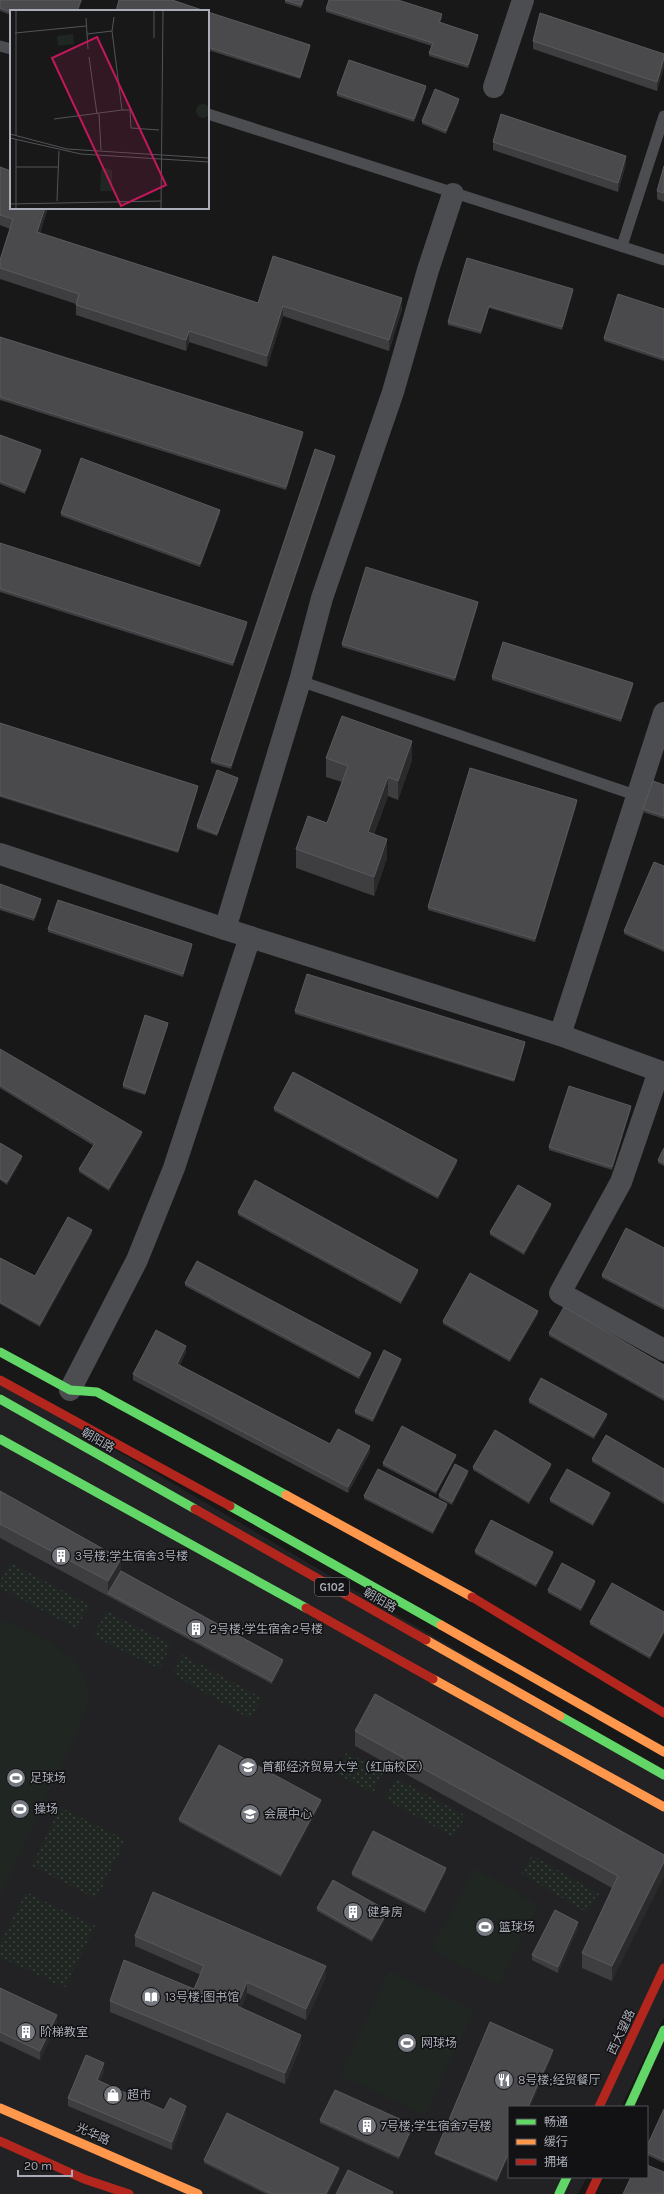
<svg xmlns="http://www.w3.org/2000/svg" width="664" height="2194" font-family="Karla,'Noto Sans SC',sans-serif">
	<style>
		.built { fill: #222224 }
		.grass { fill: url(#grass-dots) }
		.park { fill: #202722 }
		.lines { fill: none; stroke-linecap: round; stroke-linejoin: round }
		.lane { stroke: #4c4d51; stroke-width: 11 }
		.street { stroke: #4c4d51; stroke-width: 22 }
		.fast { stroke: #63d668; stroke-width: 9 }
		.slow { stroke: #ff974d; stroke-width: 9 }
		.jam { stroke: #b3261e; stroke-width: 9 }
		.wall { fill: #3e3e40 }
		.shaded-wall { fill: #2a2a2b }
		.building { fill: #4a4a4d; stroke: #595a5e }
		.labels { text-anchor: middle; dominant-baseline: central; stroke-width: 3; stroke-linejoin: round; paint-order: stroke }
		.shield { fill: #121214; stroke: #7c7e87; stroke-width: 1 }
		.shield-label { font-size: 11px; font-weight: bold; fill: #aaadb8 }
		.street-label { font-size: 12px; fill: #aaadb8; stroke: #121214 }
		.poi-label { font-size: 12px; fill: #aaadb8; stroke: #121214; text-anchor: start }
		.inset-road { fill: none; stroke: #525458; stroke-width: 1 }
		.view { fill: #c2185b; fill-opacity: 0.15; stroke: #c2185b; stroke-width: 2 }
		.inset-edge { fill: none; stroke: #aaadb8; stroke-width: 2 }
	</style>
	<defs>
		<pattern id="grass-dots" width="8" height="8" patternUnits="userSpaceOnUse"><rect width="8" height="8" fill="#202722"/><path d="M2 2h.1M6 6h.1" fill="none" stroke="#3e4440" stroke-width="1.8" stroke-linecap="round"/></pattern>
	</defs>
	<rect width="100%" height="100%" fill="#181818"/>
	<path class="built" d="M0,1382l664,390v245l-43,90h-112v70h78l-9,17h-578z"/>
	<g class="grass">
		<path d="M11,1563l79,42 -14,23 -76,-40v-7z"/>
		<path d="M106,1611l65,33 -11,25 -67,-33z"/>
		<path d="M182,1654l80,44 -12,21 -77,-45z"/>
		<path d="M346,1753l38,17 -11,23 -36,-19z"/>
		<path d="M396,1778l70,38 -13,21 -68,-38z"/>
		<path d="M60,1807l66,33 -30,59 -64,-33z"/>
		<path d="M532,1855l67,39 -12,19 -66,-40z"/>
		<path d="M26,1892l69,34 -30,62 -65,-31v-14z"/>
	</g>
	<g class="park">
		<path d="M0,1621h5c33,15 85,32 83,78 -1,8 -5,16 -7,24l-81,172z"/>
		<path d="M475,1868l63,37 -39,79 -68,-35z"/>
		<path d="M389,1971l85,39 -49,105 -85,-39z"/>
	</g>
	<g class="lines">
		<g class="lane">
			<path d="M0,46l11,3"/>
			<path d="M208,114l456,146"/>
			<path d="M622,246l42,-130"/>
			<path d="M300,681l338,115"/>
		</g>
		<g class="street">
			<path d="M494,87l29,-87"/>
			<path d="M0,854l225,75 335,106 104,-322"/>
			<path d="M225,929l75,-248 22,-83 71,-206 35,-122 25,-76"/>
			<path d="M560,1035l99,36 -38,111 -61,111 104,57"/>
			<path d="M70,1390l67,-130 37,-92 76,-231"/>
		</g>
		<g class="fast">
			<path d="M0,1352l70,38 27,2 189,103"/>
			<path d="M0,1399l195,110"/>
			<path d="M0,1439l306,169"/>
			<path d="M230,1506l211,119"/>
			<path d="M560,1716l104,59"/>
			<path d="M629,2107l35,-77"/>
			<path d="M559,2194l8,-17"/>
		</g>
		<g class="slow">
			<path d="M286,1495l186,102"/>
			<path d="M441,1625l223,127"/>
			<path d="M426,1640l134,76"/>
			<path d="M433,1679l231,128"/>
			<path d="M0,2108l198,86"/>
		</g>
		<g class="jam">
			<path d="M0,1380l230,126"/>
			<path d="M195,1509l231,131"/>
			<path d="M472,1597l192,116"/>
			<path d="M306,1608l127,71"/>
			<path d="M599,2107l65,-139"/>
			<path d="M0,2141l84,38 45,15"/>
			<path d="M590,2194l8,-17"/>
		</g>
	</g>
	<g class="wall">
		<path d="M0,0h82l-4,11h-67v4l-11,-4z"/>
		<path d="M285,0h19l-3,8 -16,-5z"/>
		<path d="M326,9l116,8 -2,6 38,15 -10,30 -39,-12v-3l3,-7 -106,-34z"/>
		<path d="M208,12l102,36 -10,31 -92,-29z"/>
		<path d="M533,41l131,13v13l-7,24 -124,-42z"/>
		<path d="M426,89l-12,33 -77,-26v-3z"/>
		<path d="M459,102l-13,32 -24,-10v-3z"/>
		<path d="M493,142l133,22 -8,28 -125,-42z"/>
		<path d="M664,166v36l-7,-3v-8z"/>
		<path d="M0,167l11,41h37l-8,25 218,70 144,6 -13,42 -106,-35 -16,51 -78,-25 -3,9 -110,-36v-11l-76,-25v-19l10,-31 -10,-4z"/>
		<path d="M467,258l106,34 -11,38 -73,-22 -8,26 -33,-9v-3z"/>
		<path d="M664,309v52l-60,-20v-3z"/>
		<path d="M0,337l303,98 -17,55 -286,-90z"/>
		<path d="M0,435l41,18 -16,41 -25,-10z"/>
		<path d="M335,459l-104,310 -20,-6v-3z"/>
		<path d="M61,513h159l-20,54 -139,-51z"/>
		<path d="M0,543l247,82 -14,41 -233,-74z"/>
		<path d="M478,605l-23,76 -113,-34v-3z"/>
		<path d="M492,677l141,9 -12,36 -129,-42z"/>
		<path d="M0,723l198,66 -20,64 -178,-56z"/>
		<path d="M326,758l86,2 -14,40 -10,-4 -14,38 13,24 -13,38 -78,-28v-19l31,-26 15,-41 -16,-5z"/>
		<path d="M238,781l-21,55 -20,-7v-3z"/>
		<path d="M664,785v34l-21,-7v-3z"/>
		<path d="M577,803l-42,139 -107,-32v-3z"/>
		<path d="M664,866v86l-40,-18v-3z"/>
		<path d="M0,884l41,18 -7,19 -34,-11z"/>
		<path d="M48,929l144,18 -9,30 -135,-45z"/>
		<path d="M295,1011l230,34 -11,37 -219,-68z"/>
		<path d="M168,1026l-23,69 -22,-7v-3z"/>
		<path d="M0,1049l142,86 -33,56 -30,-19v-3l15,-23 -94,-58z"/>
		<path d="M274,1108l183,55 -19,36 -164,-88z"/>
		<path d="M631,1109l-19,61 -63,-20v-3z"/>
		<path d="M0,1143l22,16 -15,26 -7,-5z"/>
		<path d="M664,1148v18l-6,-3v-3z"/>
		<path d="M551,1207l-27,48 -34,-20v-3z"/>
		<path d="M238,1212l180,61 -17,31 -163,-89z"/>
		<path d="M92,1233l-52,94 -40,-23v-46l35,18z"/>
		<path d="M664,1248v62l-62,-32v-3z"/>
		<path d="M185,1283l186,73 -12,23 -174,-93z"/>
		<path d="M538,1314l-28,48 -67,-38v-3z"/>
		<path d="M549,1333l115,32v36l-115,-65z"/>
		<path d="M186,1352l-6,13 150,79 40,8 -22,41 -215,-113v-6z"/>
		<path d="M401,1362l-28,60 -18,-8v-3z"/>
		<path d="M529,1400l78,17 -13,22 -65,-36z"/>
		<path d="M456,1457l-20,37 -53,-28v-3z"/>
		<path d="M592,1459l72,10v35l-72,-42z"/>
		<path d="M473,1467h78l-22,37 -56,-34z"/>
		<path d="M468,1474l-16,31 -13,-7v-3z"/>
		<path d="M0,1491l121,80 162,92 -11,21 -164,-88 -108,-58z"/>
		<path d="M364,1496l83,11 -14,27 -69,-35z"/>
		<path d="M610,1496l-17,30 -43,-24v-3z"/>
		<path d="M475,1551l78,4 -17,32 -61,-33z"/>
		<path d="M595,1584l-14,27 -33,-18v-3z"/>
		<path d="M664,1612v22l-14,25 -60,-34v-3z"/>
		<path d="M355,1731l309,124 -52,126 -30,-13v-15l30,-65 -257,-142z"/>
		<path d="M321,1803l-40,74 -102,-55v-3z"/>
		<path d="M446,1871l-21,42 -73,-37v-3z"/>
		<path d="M317,1908l71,6 -16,28 -55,-31z"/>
		<path d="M578,1928l-20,45 -26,-13v-5z"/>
		<path d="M135,1936l191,41 -20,43 -59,-27 -6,15 60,37 -16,39 -175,-72v-11l84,-12 7,-14 -66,-29z"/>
		<path d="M0,1988l57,35 -17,37 -40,-19z"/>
		<path d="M553,2053l-23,54h-21v48l-12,27 -62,-27v-2z"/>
		<path d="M104,2072l-4,9 64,29 22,4 -14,36 -104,-44v-8z"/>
		<path d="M664,2109v54l-17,-8v-9z"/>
		<path d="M320,2120l93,8 -14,31 -79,-36z"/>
		<path d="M204,2160l135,11 -11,23h-62l-62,-31z"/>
	</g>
	<g class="shaded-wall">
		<path d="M81,0h1l-4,11h-1z"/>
		<path d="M478,35v3l-10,30v-3z"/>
		<path d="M310,45v3l-10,31v-2z"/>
		<path d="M664,58v9l-7,24v-9z"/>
		<path d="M426,86v3l-12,33v-3z"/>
		<path d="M459,99v3l-13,32v-3z"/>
		<path d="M626,156v8l-8,28v-9z"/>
		<path d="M45,208h3l-11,34v-10z"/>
		<path d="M573,289v3l-11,38v-3z"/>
		<path d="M402,298v11l-13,42v-11z"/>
		<path d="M283,306v10l-16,51v-11z"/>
		<path d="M489,306v2l-8,26v-3z"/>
		<path d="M189,331v11l-3,9v-11z"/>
		<path d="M303,432v3l-17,55v-3z"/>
		<path d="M41,450v3l-16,41v-3z"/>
		<path d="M335,456v3l-104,310v-3z"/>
		<path d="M220,510v3l-20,54v-3z"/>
		<path d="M478,602v3l-23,76v-3z"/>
		<path d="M247,622v3l-14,41v-3z"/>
		<path d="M633,683v3l-12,36v-3z"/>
		<path d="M412,741v19l-14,40v-19z"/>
		<path d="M388,777v19l-20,55v-19z"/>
		<path d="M238,778v3l-21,55v-2z"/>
		<path d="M198,786v3l-20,64v-2z"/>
		<path d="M577,800v3l-42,139v-3z"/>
		<path d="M387,839v19l-13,38v-19z"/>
		<path d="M41,899v3l-7,19v-3z"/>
		<path d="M192,944v3l-9,30v-3z"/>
		<path d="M168,1023v3l-23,69v-2z"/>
		<path d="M525,1042v3l-11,37v-2z"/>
		<path d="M631,1106v3l-19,61v-3z"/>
		<path d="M142,1132v3l-33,56v-3z"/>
		<path d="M22,1156v3l-15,26v-3z"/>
		<path d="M457,1160v3l-19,36v-3z"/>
		<path d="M551,1204v3l-27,48v-3z"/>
		<path d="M92,1230v3l-52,94v-3z"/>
		<path d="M418,1270v3l-17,31v-3z"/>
		<path d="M538,1311v3l-28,48v-3z"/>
		<path d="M186,1346v6l-9,18v-6z"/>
		<path d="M371,1353v3l-12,23v-3z"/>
		<path d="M401,1359v3l-28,60v-3z"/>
		<path d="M607,1414v3l-13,22v-3z"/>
		<path d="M370,1446v6l-22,41v-6z"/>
		<path d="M456,1455v2l-20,37v-3z"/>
		<path d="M551,1464v3l-22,37v-3z"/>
		<path d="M468,1471v3l-16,31v-3z"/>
		<path d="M610,1493v3l-17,30v-3z"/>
		<path d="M447,1504v3l-14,27v-3z"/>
		<path d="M553,1552v3l-17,32v-3z"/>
		<path d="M121,1559v15l-13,19v-12z"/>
		<path d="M595,1581v3l-14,27v-3z"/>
		<path d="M664,1631v3l-14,25v-3z"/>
		<path d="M283,1660v3l-11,21v-3z"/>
		<path d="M321,1800v3l-40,74v-3z"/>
		<path d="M664,1862v15l-52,104v-15z"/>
		<path d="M446,1868v3l-21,42v-3z"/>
		<path d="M388,1911v3l-16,28v-3z"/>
		<path d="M578,1922v6l-20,45v-6z"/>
		<path d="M326,1966v11l-20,43v-11z"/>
		<path d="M247,1982v11l-10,24v-11z"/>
		<path d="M57,2015v8l-17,37v-9z"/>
		<path d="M301,2035v10l-16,39v-11z"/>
		<path d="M553,2050v3l-23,54h-2z"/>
		<path d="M104,2063v9l-7,16v-8z"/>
		<path d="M186,2106v8l-14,36v-8z"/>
		<path d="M413,2125v3l-14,31v-3z"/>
		<path d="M509,2152v3l-12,27v-3z"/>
		<path d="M339,2168v3l-11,23h-2z"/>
	</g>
	<g class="building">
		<path d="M0,0h81l-4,11h-66v1l-11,-4z"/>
		<path d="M119,0h53l33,11h-89z"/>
		<path d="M285,0h18l-2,5z"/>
		<path d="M329,0h69l44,14 -3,8 39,13 -10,30 -39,-12 4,-10 -107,-34z"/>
		<path d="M208,12l102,33 -10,32 -92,-30z"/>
		<path d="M540,13l124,41v4l-7,24 -124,-41z"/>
		<path d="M349,60l77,26 -12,33 -77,-26z"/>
		<path d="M435,89l24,10 -13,32 -24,-10z"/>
		<path d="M501,114l125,42 -8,27 -125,-41z"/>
		<path d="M664,166v27l-7,-2z"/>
		<path d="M0,167l11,4v37h34l-8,24 221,71 15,-47 129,42 -13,42 -106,-34 -16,50 -78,-25 -3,9 -110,-35 3,-11 -79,-26v-8l13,-41 -13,-4z"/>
		<path d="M467,258l106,31 -11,38 -73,-21 -8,25 -33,-9z"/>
		<path d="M618,294l46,15v49l-60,-20z"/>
		<path d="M0,337l303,95 -17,55 -286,-90z"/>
		<path d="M0,435l41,15 -16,41 -25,-10z"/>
		<path d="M315,449l20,7 -104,310 -20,-6z"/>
		<path d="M81,458l139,52 -20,54 -139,-51z"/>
		<path d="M0,543l247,79 -14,41 -233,-74z"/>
		<path d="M366,567l112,35 -23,76 -113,-34z"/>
		<path d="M503,642l130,41 -12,36 -129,-42z"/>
		<path d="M342,716l70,25 -14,40 -10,-4 -20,55 19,7 -13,38 -78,-28 12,-33 19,7 21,-57 -22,-8z"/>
		<path d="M0,723l198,63 -20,65 -178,-56z"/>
		<path d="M470,768l107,32 -42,139 -107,-32z"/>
		<path d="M217,770l21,8 -21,56 -20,-8z"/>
		<path d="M653,781l11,4v31l-21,-7z"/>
		<path d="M654,862l10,4v83l-40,-18z"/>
		<path d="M0,884l41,15 -7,19 -34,-11z"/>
		<path d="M58,900l134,44 -9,30 -135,-45z"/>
		<path d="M307,974l218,68 -11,38 -219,-69z"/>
		<path d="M145,1015l23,8 -23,70 -22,-8z"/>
		<path d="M0,1049l142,83 -33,56 -30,-19 16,-26 -95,-58z"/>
		<path d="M293,1072l164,88 -19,36 -164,-88z"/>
		<path d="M569,1086l62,20 -19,61 -63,-20z"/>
		<path d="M0,1143l22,13 -15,26 -7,-4z"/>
		<path d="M664,1148v15l-6,-3z"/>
		<path d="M255,1180l163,90 -17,31 -163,-89z"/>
		<path d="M518,1185l33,19 -27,48 -34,-20z"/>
		<path d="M68,1217l24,13 -52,94 -40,-22v-44l35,18z"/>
		<path d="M626,1228l38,20v59l-62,-32z"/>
		<path d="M197,1261l174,92 -12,23 -174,-93z"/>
		<path d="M470,1273l68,38 -28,48 -67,-38z"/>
		<path d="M564,1307l100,58v33l-115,-65z"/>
		<path d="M156,1330l30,16 -9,18 153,80 8,-15 32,17 -22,41 -215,-113z"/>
		<path d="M384,1350l17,9 -28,60 -18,-8z"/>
		<path d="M541,1378l66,36 -13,22 -65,-36z"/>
		<path d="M402,1426l54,29 -20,36 -53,-28z"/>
		<path d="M495,1430l56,34 -22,37 -56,-34z"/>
		<path d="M606,1435l58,34v32l-72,-42z"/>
		<path d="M455,1464l13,7 -16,31 -13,-7z"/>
		<path d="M378,1469l69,35 -14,27 -69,-35z"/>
		<path d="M567,1469l43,24 -17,30 -43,-24z"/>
		<path d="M0,1491l121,68 -13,22 -108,-57z"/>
		<path d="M491,1520l62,32 -17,32 -61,-33z"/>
		<path d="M562,1563l33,18 -14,27 -33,-18z"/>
		<path d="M121,1571l162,89 -11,21 -164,-88z"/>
		<path d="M612,1583l52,29v19l-14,25 -60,-34z"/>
		<path d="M375,1694l289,161v7l-52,104 -30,-13 36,-77 -263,-145z"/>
		<path d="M219,1745l102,55 -40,74 -102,-55z"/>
		<path d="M373,1831l73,37 -21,42 -73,-37z"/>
		<path d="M333,1880l55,31 -16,28 -55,-31z"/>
		<path d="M153,1892l173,74 -20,43 -59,-27 -10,24 64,29 -16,38 -175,-72 14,-41 70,29 10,-23 -69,-30z"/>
		<path d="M555,1910l23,12 -20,45 -26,-12z"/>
		<path d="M0,1988l57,27 -17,36 -40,-19z"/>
		<path d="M490,2022l63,28 -25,57h-19v45l-12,27 -62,-26z"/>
		<path d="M86,2055l18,8 -7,17 67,30 6,-12 16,8 -14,36 -104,-44z"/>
		<path d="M335,2090l78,35 -14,31 -79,-36z"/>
		<path d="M664,2109v51l-17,-8v-6z"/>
		<path d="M227,2113l112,55 -13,26h-54l-68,-34z"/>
		<path d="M647,2165l17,7v22h-41l8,-17h16z"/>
		<path d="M348,2170l45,22 -1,2h-56z"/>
	</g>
	<defs>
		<symbol id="building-disc" viewBox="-11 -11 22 22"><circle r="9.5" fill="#777980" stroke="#121214"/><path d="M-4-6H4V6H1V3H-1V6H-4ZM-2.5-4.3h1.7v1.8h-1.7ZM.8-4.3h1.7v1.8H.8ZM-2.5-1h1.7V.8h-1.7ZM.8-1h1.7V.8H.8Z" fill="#fff"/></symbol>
		<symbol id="university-disc" viewBox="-11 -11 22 22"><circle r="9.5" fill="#777980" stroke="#121214"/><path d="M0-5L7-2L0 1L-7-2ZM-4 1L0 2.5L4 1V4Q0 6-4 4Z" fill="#fff"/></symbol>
		<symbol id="stadium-disc" viewBox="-11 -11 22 22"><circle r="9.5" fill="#777980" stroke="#121214"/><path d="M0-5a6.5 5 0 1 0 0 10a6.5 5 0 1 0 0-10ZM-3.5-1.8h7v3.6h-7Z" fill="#fff"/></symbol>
		<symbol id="library-disc" viewBox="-11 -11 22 22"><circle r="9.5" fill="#777980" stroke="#121214"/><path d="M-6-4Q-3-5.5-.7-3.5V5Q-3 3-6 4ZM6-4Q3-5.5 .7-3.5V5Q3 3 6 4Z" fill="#fff"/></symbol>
		<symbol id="restaurant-disc" viewBox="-11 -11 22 22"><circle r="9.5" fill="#777980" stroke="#121214"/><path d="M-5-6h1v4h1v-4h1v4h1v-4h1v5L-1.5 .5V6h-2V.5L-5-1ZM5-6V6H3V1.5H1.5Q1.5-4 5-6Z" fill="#fff"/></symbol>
		<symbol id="shop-disc" viewBox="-11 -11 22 22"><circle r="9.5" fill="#777980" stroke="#121214"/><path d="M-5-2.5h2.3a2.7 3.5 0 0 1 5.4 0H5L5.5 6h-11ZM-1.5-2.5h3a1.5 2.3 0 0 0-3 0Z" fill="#fff"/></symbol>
	</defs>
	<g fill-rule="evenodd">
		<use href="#building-disc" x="50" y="1545" width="22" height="22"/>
		<use href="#building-disc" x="185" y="1618" width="22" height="22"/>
		<use href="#university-disc" x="237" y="1756" width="22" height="22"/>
		<use href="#stadium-disc" x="5" y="1767" width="22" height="22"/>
		<use href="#stadium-disc" x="9" y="1798" width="22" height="22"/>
		<use href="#university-disc" x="239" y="1803" width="22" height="22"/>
		<use href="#building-disc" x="342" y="1901" width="22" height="22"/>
		<use href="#stadium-disc" x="474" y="1916" width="22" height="22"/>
		<use href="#library-disc" x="140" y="1986" width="22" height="22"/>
		<use href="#building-disc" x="15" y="2021" width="22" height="22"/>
		<use href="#stadium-disc" x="396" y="2032" width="22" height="22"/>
		<use href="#restaurant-disc" x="493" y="2069" width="22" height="22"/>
		<use href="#shop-disc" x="102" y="2084" width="22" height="22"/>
		<use href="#building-disc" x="356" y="2115" width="22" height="22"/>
	</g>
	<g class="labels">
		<rect class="shield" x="315" y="1578" width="34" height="18" rx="3"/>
		<g class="shield-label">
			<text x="332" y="1587">G102</text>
		</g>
		<g class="street-label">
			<text transform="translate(98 1440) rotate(30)">朝阳路</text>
			<text transform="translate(380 1600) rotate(30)">朝阳路</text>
			<text transform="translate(621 2032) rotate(-65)">西大望路</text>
			<text transform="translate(93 2134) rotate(24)">光华路</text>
		</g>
		<g class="poi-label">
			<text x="75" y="1556">3号楼;学生宿舍3号楼</text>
			<text x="210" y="1629">2号楼;学生宿舍2号楼</text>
			<text x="262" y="1767">首都经济贸易大学（红庙校区）</text>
			<text x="30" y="1778">足球场</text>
			<text x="34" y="1809">操场</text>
			<text x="264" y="1814">会展中心</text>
			<text x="367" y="1912">健身房</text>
			<text x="499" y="1927">篮球场</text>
			<text x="165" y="1997">13号楼;图书馆</text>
			<text x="40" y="2032">阶梯教室</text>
			<text x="421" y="2043">网球场</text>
			<text x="518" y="2080">8号楼;经贸餐厅</text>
			<text x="127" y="2095">超市</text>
			<text x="381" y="2126">7号楼;学生宿舍7号楼</text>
		</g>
	</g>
	<g transform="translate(10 10)">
		<rect width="199" height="199" fill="#181818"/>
		<path d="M63,24l1,10 -16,2 -1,-10zM186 101a7 7 0 1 1 14 0a7 7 0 1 1-14 0ZM93,157l9,3v21h-12l1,-20z" fill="#202722"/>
		<path class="inset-road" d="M6,0v126M144,0v28M76,8l2,31M5,23l71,-7M77,24l25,-3M79,47l8,57M112,100h8l1,18 28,2M89,104l2,36M44,109l68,-9 -10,-79 2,-14M0,124l57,15 142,9M0,128l71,16 128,8M6,157h43M47,191l2,-50M0,194l151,-3M6,199v-70M151,199l2,-199"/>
		<path class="view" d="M87,27l69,148 -45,21 -69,-148z"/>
		<rect width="199" height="199" class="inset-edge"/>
	</g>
	<rect x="508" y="2106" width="140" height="72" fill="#121214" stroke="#4f5056"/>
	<rect x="516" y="2119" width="20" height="6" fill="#63d668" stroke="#4f5056"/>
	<text x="544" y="2126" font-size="12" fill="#aaadb8">畅通</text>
	<rect x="516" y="2139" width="20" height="6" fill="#ff974d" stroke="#4f5056"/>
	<text x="544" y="2146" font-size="12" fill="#aaadb8">缓行</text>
	<rect x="516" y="2159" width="20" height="6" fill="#b3261e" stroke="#4f5056"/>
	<text x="544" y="2166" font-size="12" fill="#aaadb8">拥堵</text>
	<path d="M18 2170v6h54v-6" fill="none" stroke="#aaadb8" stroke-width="2"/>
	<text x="24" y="2170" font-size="12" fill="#aaadb8" stroke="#121214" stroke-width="3" paint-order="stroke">20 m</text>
</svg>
